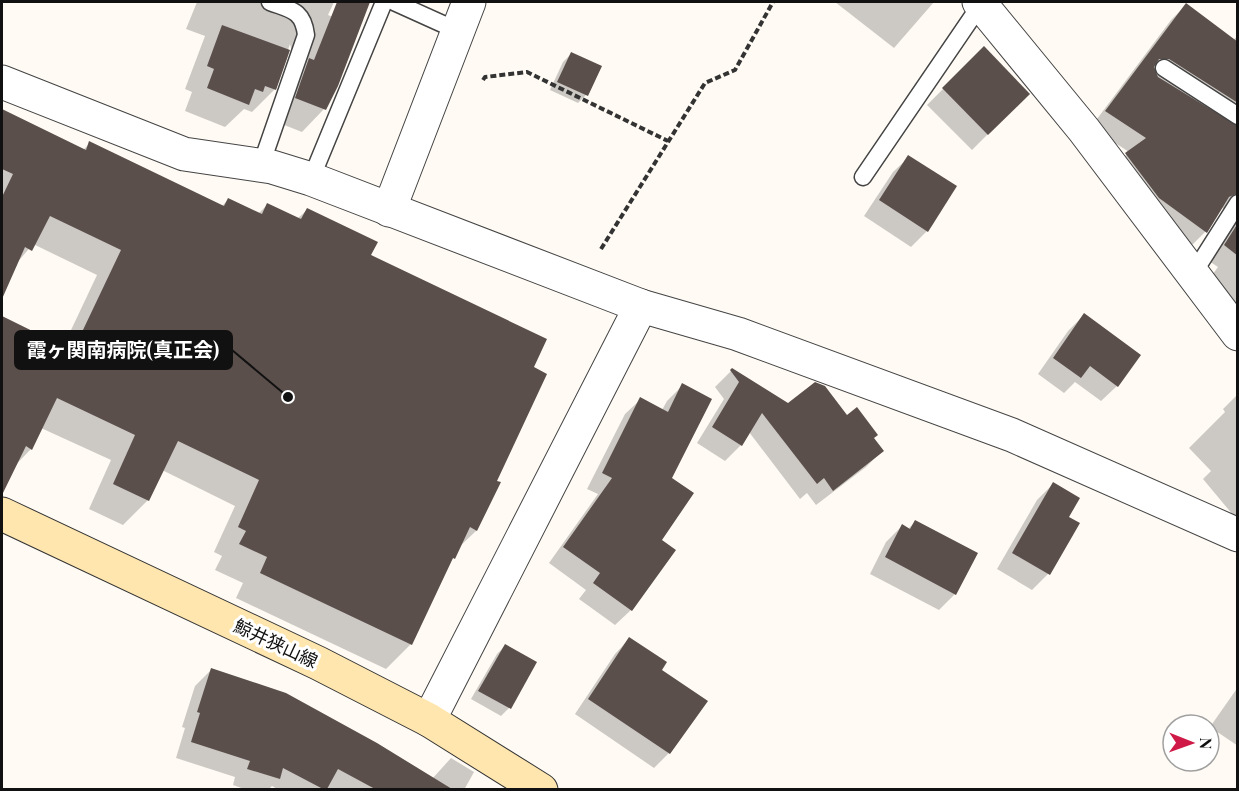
<svg xmlns="http://www.w3.org/2000/svg" width="1239" height="791" font-family="'Playfair Display','Noto Sans JP',serif">
	<style>
		.shadow { fill: #0003 }
		.building { fill: #5b4f4c }
		.lines { fill: none; stroke-linecap: round; stroke-linejoin: round }
		.lane-casing { stroke: #444; stroke-width: 19 }
		.street-casing { stroke: #444; stroke-width: 35 }
		.secondary-casing { stroke: #333; stroke-width: 35 }
		.path { stroke: #333; stroke-width: 4; stroke-dasharray: 6 3; stroke-linecap: butt }
		.lane { stroke: #fff; stroke-width: 16 }
		.street { stroke: #fff; stroke-width: 33 }
		.secondary { stroke: #ffe6af; stroke-width: 33 }
		.labels { text-anchor: middle; dominant-baseline: central; stroke-width: 6; stroke-linejoin: round; paint-order: stroke }
		.street-label { font-size: 18px; fill: #111; stroke: #fff }
		.leader { fill: none; stroke: #111; stroke-width: 2 }
		.callout-dot { fill: #111; stroke: #fff; stroke-width: 2 }
		.callout { fill: #111; stroke: #111; stroke-width: 2 }
		.callout-label { font-size: 20px; text-anchor: middle; font-weight: bold; fill: #fff }
	</style>
	<rect width="100%" height="100%" fill="#fffbf4"/>
	<g class="shadow">
		<path d="M197,2h137l-6,13 31,12 -35,82 -22,23 -28,-11 20,-59 -4,-18 -15,45 -23,23 -8,-3 -19,18 -40,-16 7,-19 -7,-3 20,-53 -19,-7z"/>
		<path d="M835,2h99l-40,46z"/>
		<path d="M1186,5l47,35 5,-4v273l-33,-24 13,-18 -9,-6 23,-48 -10,-5 -17,24 -15,15 -79,-77 18,-18 -38,-25 80,-107z"/>
		<path d="M984,48l44,46 -56,56 -45,-45z"/>
		<path d="M571,54l29,13 -14,28 -8,8 -28,-13 13,-28z"/>
		<path d="M2,111l81,39 7,-7 131,64 7,-7 30,14 9,-9 30,14 10,-9 225,158 -56,163 -19,18 -46,95 -25,25 -150,-71 7,-15 -28,-13 7,-14 -8,-4 21,-46 -73,-36 -14,30 -25,25 -34,-16 22,-49 -70,-32 -10,21 -29,30v-161l61,29 34,-72 -64,-31 -17,20 -14,31z"/>
		<path d="M909,157l18,74 -16,16 -47,-31 29,-44z"/>
		<path d="M1084,315l33,71 -16,15 -26,-19 -11,11 -26,-19 30,-43z"/>
		<path d="M732,370l56,35 58,12 27,22 9,12 -16,16 -50,38 -9,-12 -7,6 -51,-67 -8,13 -16,16 -28,-18 27,-44 -9,-12z"/>
		<path d="M683,385l-23,155 -29,70 -16,15 -36,-26 7,-9 -37,-27 49,-69 -11,-5 38,-75 16,-15 21,11 5,-9z"/>
		<path d="M1238,394v127l-35,-42 8,-8 -22,-23 36,-36 -2,-3z"/>
		<path d="M1053,484l14,33 -19,57 -16,16 -35,-21 40,-69z"/>
		<path d="M915,522l40,72 -16,16 -69,-36 16,-32 16,-16 6,3z"/>
		<path d="M629,639l31,31 9,83 -15,15 -79,-54 40,-60z"/>
		<path d="M505,646l30,17 -26,45 -8,8 -30,-17 26,-45z"/>
		<path d="M211,670l221,109 19,-21 23,14 -10,18h-133l-5,-3 -1,3h-46l-7,-4 -4,4h-21l-14,-5 2,-8 -59,-19 9,-30 -3,-1 13,-41z"/>
		<path d="M1238,687v59l-28,-19z"/>
	</g>
	<g class="building">
		<path d="M337,2h33l-32,84 -12,24 -31,-12 14,-40 5,2z"/>
		<path d="M1186,3l52,39v61l-69,-44h-10l-5,8 4,10 80,49v67l-9,4 -22,36 -48,-35 -34,-45 21,-15 -41,-27z"/>
		<path d="M222,25l68,25 -14,40 -11,-4 -2,6 -8,-3 -6,16 -42,-17 7,-19 -7,-3z"/>
		<path d="M984,46l46,48 -42,41 -46,-47z"/>
		<path d="M571,52l31,14 -14,30 -31,-14z"/>
		<path d="M2,109l84,41 3,-9 135,65 4,-8 34,16 5,-11 34,16 6,-11 71,34 -7,13 176,84 -13,28 13,7 -50,107 4,1 -24,49 -7,-4 -15,32 -2,-1 -41,87 -152,-72 7,-16 -28,-13 7,-13 -8,-4 21,-47 -81,-39 -29,60 -36,-17 22,-49 -78,-37 -25,52 -6,-4 -24,49v-179l71,35 48,-101 -71,-34 -18,35 -7,-4 -23,52v-102l11,-23 -11,-5z"/>
		<path d="M908,155l49,31 -29,46 -49,-32z"/>
		<path d="M1238,223v33l-14,-11z"/>
		<path d="M1084,313l57,42 -23,32 -28,-21 -9,12 -28,-20z"/>
		<path d="M732,368l56,35 27,-21 10,4 22,29 10,-8 21,28 -4,3 10,13 -51,40 -9,-13 -7,6 -55,-71 -20,33 -30,-19 27,-45 -9,-12z"/>
		<path d="M682,383l30,16 -40,79 22,15 -32,47 14,10 -44,61 -39,-28 7,-10 -37,-26 49,-69 -10,-5 38,-76 28,15z"/>
		<path d="M1053,482l27,16 -11,19 11,6 -30,52 -38,-22z"/>
		<path d="M915,520l63,33 -22,42 -71,-38 17,-33 8,5z"/>
		<path d="M629,637l38,25 -5,8 46,31 -38,53 -82,-55z"/>
		<path d="M505,644l32,18 -26,47 -33,-18z"/>
		<path d="M211,668l75,25 91,50 75,46h-77l-37,-20 -11,20h-4l-40,-21 -3,11 -33,-10 3,-8 -59,-19 9,-29 -3,-1z"/>
	</g>
	<g class="lines">
		<defs>
			<g id="lane">
				<path d="M394,2l62,28"/>
				<path d="M1164,68l74,48"/>
				<path d="M261,165l45,-130c-3,-25 -15,-25 -36,-33"/>
				<path d="M863,177l118,-173"/>
				<path d="M311,179l73,-177"/>
				<path d="M1193,274l45,-71"/>
			</g>
			<g id="street">
				<path d="M979,2l105,128 154,204"/>
				<path d="M2,82l182,72 88,13 39,12 330,127 97,28 274,101 226,100"/>
				<path d="M389,210l80,-208"/>
				<path d="M429,720l212,-414"/>
			</g>
			<path id="secondary" d="M2,514l316,149 111,57 112,70"/>
		</defs>
		<use href="#lane" class="lane-casing"/>
		<use href="#street" class="street-casing"/>
		<use href="#secondary" class="secondary-casing"/>
		<g class="path">
			<path d="M483,80l2,-3 42,-5 141,69"/>
			<path d="M601,249l104,-166 30,-13 38,-68"/>
		</g>
		<use href="#lane" class="lane"/>
		<use href="#street" class="street"/>
		<use href="#secondary" class="secondary"/>
	</g>
	<g class="labels">
		<g class="street-label">
			<text transform="translate(276 643) rotate(25)">鯨井狭山線</text>
		</g>
	</g>
	<path class="leader" d="M288 397L232 350"/>
	<circle class="callout-dot" cx="288" cy="397" r="6"/>
	<rect class="callout" x="15" y="331" width="217" height="38" rx="6"/>
	<g class="callout-label">
		<text x="123" y="357">霞ヶ関南病院(真正会)</text>
	</g>
	<rect width="1239" height="791" fill="none" stroke="#111111" stroke-width="6"/>
	<g transform="translate(1191 743) rotate(91)"><circle r="28" fill="#ffffff" stroke="#a0a0a0" stroke-width="1.5"/>
	<path d="M0-4.5L10 22L0 15L-10 22Z" fill="#cf1a47"/>
	<text y="-9" font-size="16" font-weight="bold" text-anchor="middle" fill="#111111">N</text>
	</g>
</svg>
